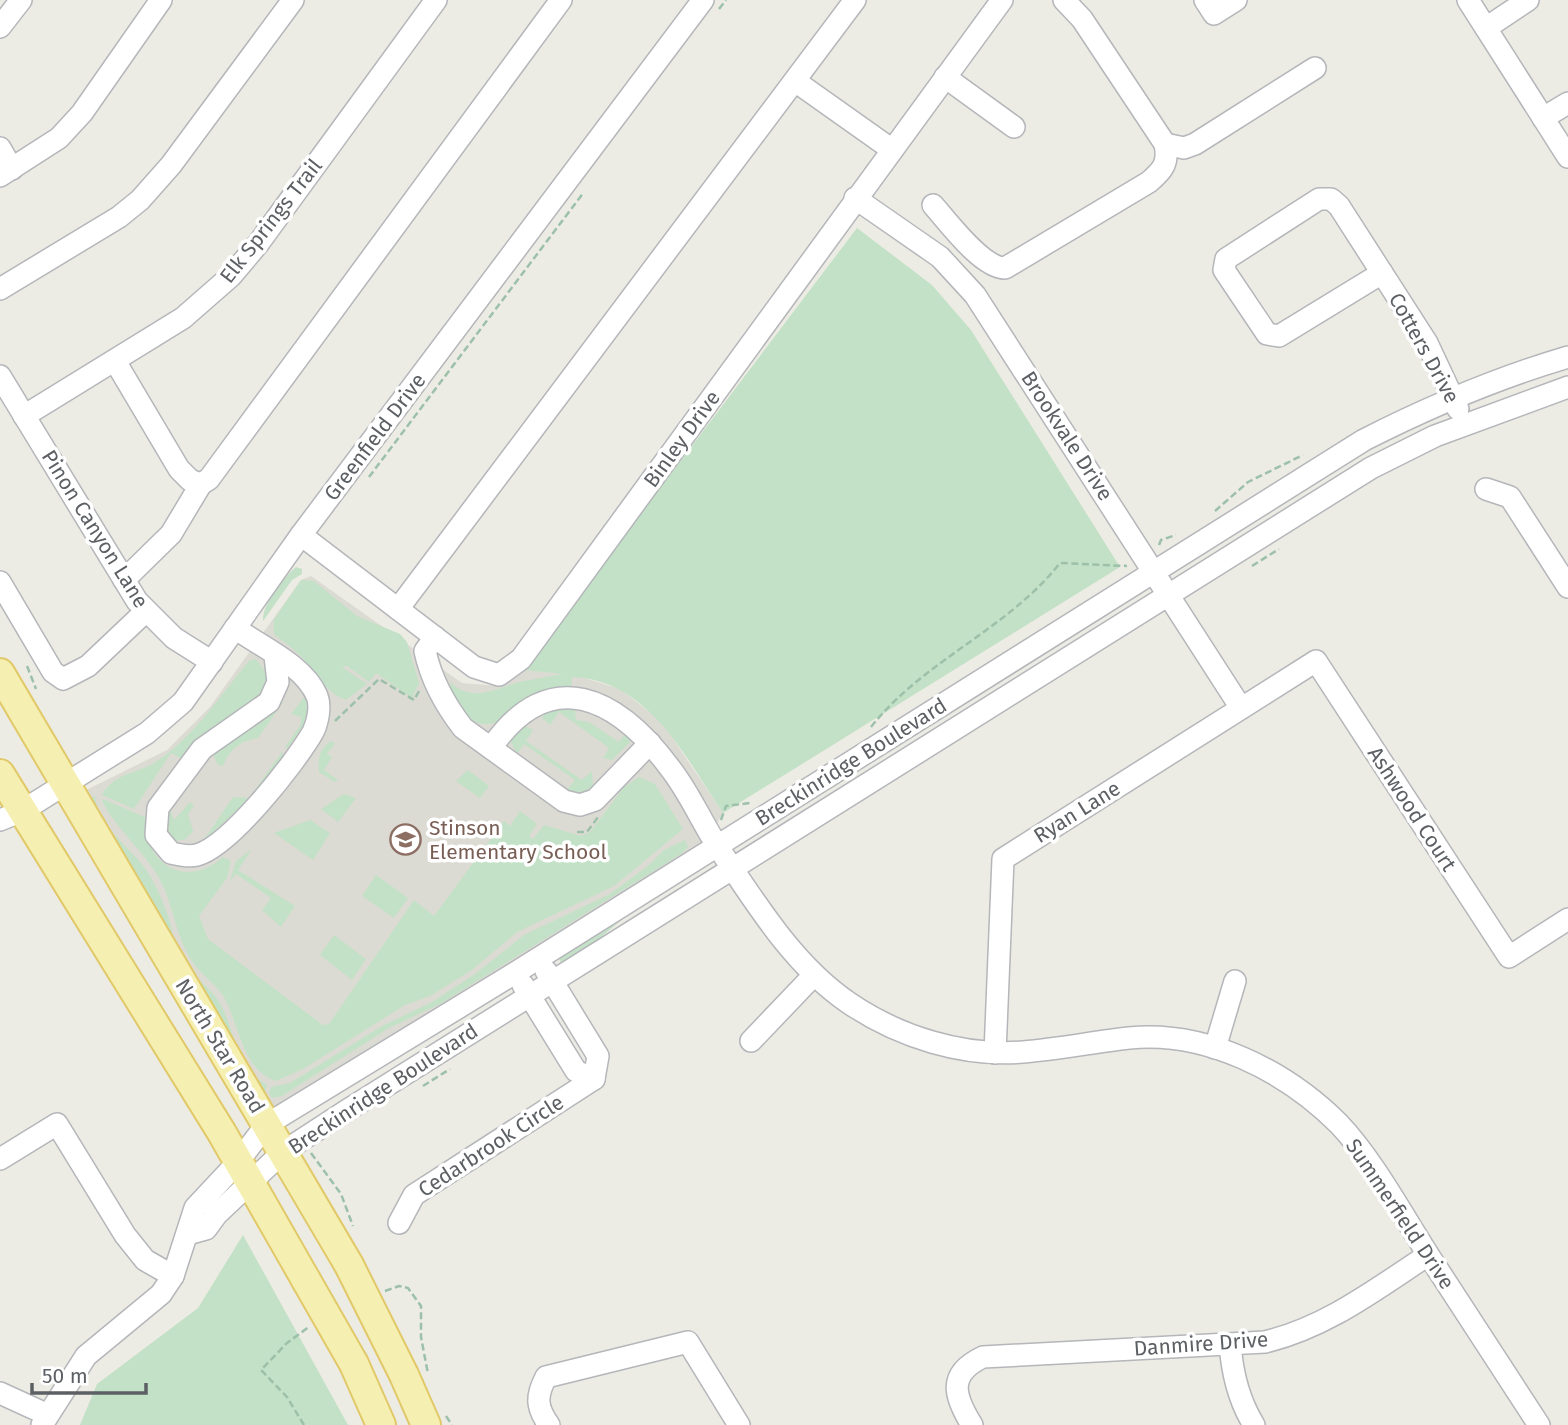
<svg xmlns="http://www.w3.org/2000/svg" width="1568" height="1425" font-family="'Fira Sans',sans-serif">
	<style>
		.education { fill: #dcdbd3 }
		.green { fill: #c3e1c6 }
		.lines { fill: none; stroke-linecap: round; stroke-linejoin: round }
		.minor-casing { stroke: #b4b6ba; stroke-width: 24 }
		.major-casing { stroke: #e1c969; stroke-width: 32 }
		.path { stroke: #9cc0a9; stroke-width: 2.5; stroke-dasharray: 7 3.5; stroke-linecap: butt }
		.minor { stroke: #fff; stroke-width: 21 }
		.major { stroke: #f5f0b1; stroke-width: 28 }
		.major-bridge-casing { stroke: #e1c969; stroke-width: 32; stroke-linecap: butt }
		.major-bridge { stroke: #f5f0b1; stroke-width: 28 }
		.labels { text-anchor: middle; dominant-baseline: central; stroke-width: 7; stroke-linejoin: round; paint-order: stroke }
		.street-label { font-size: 21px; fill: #5c5f63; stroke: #fff }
		.education-label { font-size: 21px; fill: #785e54; stroke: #fff; text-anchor: start }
	</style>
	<rect width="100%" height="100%" fill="#edece4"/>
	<path class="education" d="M311,576l151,107 36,3 24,-16 50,4 48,15 41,32 62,92 -33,55 -424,265 -188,-339 89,-44 43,-43 91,-127z"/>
	<g class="green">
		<path d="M857,228l75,57 39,45 149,237 -397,246c-38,-56 -74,-133 -151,-136l-1,12c-13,2 -27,3 -38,8 -14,5 -23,21 -36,25 -26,10 -44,-17 -47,-40 24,23 49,4 74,-1 13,-2 26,-5 39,-7l-41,-4z"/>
		<path d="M296,567l6,2v5l-10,6 -29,41c-1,-17 20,-43 33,-54z"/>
		<path d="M301,580l13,1 43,35 43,18 7,8 12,41 -7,15 -36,-25 -7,9 -22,-16 -5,1 25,17 -21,16c-20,-7 -27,-24 -41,-39 -9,-11 -20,-18 -31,-27l-1,-13z"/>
		<path d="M256,659l13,18c-7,33 -39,40 -64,57 -9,6 -15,17 -21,26l-13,-7 -37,56 -32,-14c12,-23 37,-21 55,-34 39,-26 63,-66 93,-101z"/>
		<path d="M305,696l4,4v18l-22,31 -2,-2 16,-23v-7l-10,-3z"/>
		<path d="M284,701l-26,37c-18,3 -28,11 -35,28l-5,-1 -6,-13 51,-32 17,-18z"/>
		<path d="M574,705l2,15 13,2 30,20 8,-11 3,11 -18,18 -9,-2 6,-10 -50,-36 -9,13 -8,-7 3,-6z"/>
		<path d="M523,725l10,5 -7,11 56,39 10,-9 1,15c-9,6 -15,9 -26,4l8,-10 -51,-36 -7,10 -7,-14z"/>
		<path d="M331,741l4,2 -8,11 5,3 -8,13 14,10 -3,2 -16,-10c-1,-14 0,-23 12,-31z"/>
		<path d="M282,752l2,3c-24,34 -50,60 -81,86l30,-44 16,1z"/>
		<path d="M468,770l21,16 -9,12 -24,-17z"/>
		<path d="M639,777l16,7 28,45 -69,57 -97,46 -45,38 -42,26 -25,9 -102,64 -27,12c-31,-9 -37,-52 -49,-78 -8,-18 -27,-28 -37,-45 -15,-25 -17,-55 -31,-80 -16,-28 -42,-48 -57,-77l1,-2 42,18c-2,47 41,73 78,40l8,4 -4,17 -28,38 9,23 115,86 6,-1 85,-124 20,16 70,-95 6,5 10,-15 17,13 -8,12 4,3 11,-14 37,11 9,-4 34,-45z"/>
		<path d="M344,794l12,4 -18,24 -17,-13z"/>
		<path d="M95,796c3,32 36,51 52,75 14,22 28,57 28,82l-16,-39 -66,-109 -2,-7z"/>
		<path d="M190,802l4,3 -6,9 5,17 -7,8 -11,2 -9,-10 3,-23 5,12z"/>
		<path d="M310,820l20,13 -17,27 -39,-27z"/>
		<path d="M685,840l3,7 -7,7 -241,150 -51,24 -107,68 -10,2 -3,-5 2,-6 19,-4 92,-57 50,-24 43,-28 49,-39 86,-41 39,-29 15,-15z"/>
		<path d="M252,849l-14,21 57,36 -14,21 -19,-17 9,-12 -35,-24 -6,7 6,-20z"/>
		<path d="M690,869l2,5 -65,41 -34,29 -31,20 -3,-5 78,-57z"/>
		<path d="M376,875l32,23 -14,20 -32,-22z"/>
		<path d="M334,935l32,24 -14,21 -32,-25z"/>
		<path d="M191,972c10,10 23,20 30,33 15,28 14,63 46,80l-2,7 -4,2z"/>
		<path d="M243,1235l105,190h-268l17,-41 101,-76z"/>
	</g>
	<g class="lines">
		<defs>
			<g id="minor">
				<path d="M1205,0l9,14 22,-14"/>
				<path d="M1468,0l100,157"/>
				<path d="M0,27l21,-27"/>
				<path d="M1486,28l42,-28"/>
				<path d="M945,77l69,50"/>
				<path d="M795,81l96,68"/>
				<path d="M1543,118l25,-15"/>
				<path d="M1165,144l19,4 11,-4 120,-76"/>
				<path d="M0,148l12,21"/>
				<path d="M0,176l59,-38 23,-25 79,-113"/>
				<path d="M855,198l85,59 35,38 266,413"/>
				<path d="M1319,199h12l8,7 43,67 -103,63 -12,-2 -43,-64 2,-11z"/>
				<path d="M933,205c15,17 49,63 72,63l144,-86c14,-12 20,-19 16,-38l-83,-125 -18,-19"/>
				<path d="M1382,273l45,70 31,66"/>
				<path d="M0,289l119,-72 21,-17 31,-35 122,-165"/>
				<path d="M115,361l64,108 11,11 11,4 8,-5 352,-479"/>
				<path d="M0,376l137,225 37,37 38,24"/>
				<path d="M24,416l159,-98 48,-42 27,-32 178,-244"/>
				<path d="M1486,489l24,8 58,90"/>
				<path d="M301,535l173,132 25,8 22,-16 481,-659"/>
				<path d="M124,580l47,-46 30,-50"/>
				<path d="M0,582l53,90 10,7 25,-13 58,-55"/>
				<path d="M398,609l457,-609"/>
				<path d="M235,628c26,19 69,37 82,68 4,10 1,26 -4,36 -18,31 -82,113 -116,123 -8,2 -18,0 -26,-2l-15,-18 2,-27 44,-59 67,-47 9,-20 -3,-26"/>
				<path d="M435,637l-10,14c6,28 21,55 38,77l101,73 16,4 15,-5 55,-57"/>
				<path d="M491,748c59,-86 127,-50 179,20 19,24 31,53 48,79 37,55 75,118 131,156 50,34 114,54 174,49 36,-3 70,-10 106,-14 77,-8 157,33 210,86 35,37 64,92 92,135 36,55 72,111 108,166"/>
				<path d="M0,820l22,-9 125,-78 36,-31 118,-167 402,-535"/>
				<path d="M523,985l53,86 18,8"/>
				<path d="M751,1041l63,-66"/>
				<path d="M1215,1048l20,-67"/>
				<path d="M995,1053l8,-194 313,-198 193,296 59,-38"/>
				<path d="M0,1159l57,-35 68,111 20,25 28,16"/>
				<path d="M399,1223l15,-28 180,-116 4,-23 -52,-85"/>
				<path d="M188,1234l18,-5 11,-15 66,-62 63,-41 1025,-643 64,-32 133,-49"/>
				<path d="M1230,1344c2,27 9,57 24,81"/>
				<path d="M0,1393l48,22"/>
				<path d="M42,1425l44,-69 75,-62 12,-18 22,-68 43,-46 28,-37 249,-152 849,-533c65,-33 133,-62 204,-83"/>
				<path d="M549,1425c-13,-18 -13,-29 -3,-48l142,-35 51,83"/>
				<path d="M972,1425c-18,-29 -25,-51 11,-68l282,-15c62,-15 111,-53 163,-87"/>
			</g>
			<g id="major">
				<path d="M0,673l349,592"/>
				<path d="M0,774l222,359 84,147"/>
				<path d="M354,1364l27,61"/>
				<path d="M404,1375l22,50"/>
			</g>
		</defs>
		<use href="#minor" class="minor-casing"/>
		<use href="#major" class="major-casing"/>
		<g class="path">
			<path d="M719,9l7,-9"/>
			<path d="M369,477l215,-285"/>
			<path d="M1215,511l33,-29 55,-27"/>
			<path d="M1159,545l2,-5 15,-5"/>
			<path d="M1252,566l27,-17"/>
			<path d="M27,666l9,23"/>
			<path d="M335,721l44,-42 35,21 5,-9"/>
			<path d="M871,727c53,-67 136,-97 189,-164l67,3"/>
			<path d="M721,820l5,-14 24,-3"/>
			<path d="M577,832h10l11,-15"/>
			<path d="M423,1086l27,-17"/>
			<path d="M311,1153l30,41 12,32"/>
			<path d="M385,1291l14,-5 9,2 13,18v31l7,37"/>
			<path d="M446,1416l6,9"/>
			<path d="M304,1425l-17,-28 -26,-27 26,-27 23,-17"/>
		</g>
		<use href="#minor" class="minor"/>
		<use href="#major" class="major"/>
		<defs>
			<g id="major-bridge">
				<path d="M349,1265l55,110"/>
				<path d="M306,1280l48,84"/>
			</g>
		</defs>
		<use href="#major-bridge" class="major-bridge-casing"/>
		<use href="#major-bridge" class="major-bridge"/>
	</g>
	<defs>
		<symbol id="school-ring" viewBox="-11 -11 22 22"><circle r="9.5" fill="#fff" stroke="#8d6e63" stroke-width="1.5"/><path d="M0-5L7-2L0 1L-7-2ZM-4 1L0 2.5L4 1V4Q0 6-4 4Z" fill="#8d6e63"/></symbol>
	</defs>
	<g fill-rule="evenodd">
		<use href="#school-ring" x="388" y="822" width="35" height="35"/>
	</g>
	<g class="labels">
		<g class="street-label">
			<text transform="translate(271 221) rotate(-52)">Elk Springs Trail</text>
			<text transform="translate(1424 348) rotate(61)">Cotters Drive</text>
			<text transform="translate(1067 436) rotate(57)">Brookvale Drive</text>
			<text transform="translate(375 437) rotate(-53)">Greenfield Drive</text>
			<text transform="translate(682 439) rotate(-54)">Binley Drive</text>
			<text transform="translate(95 529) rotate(58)">Pinon Canyon Lane</text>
			<text transform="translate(851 762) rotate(-32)">Breckinridge Boulevard</text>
			<text transform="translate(1412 809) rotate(57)">Ashwood Court</text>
			<text transform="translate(1077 812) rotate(-32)">Ryan Lane</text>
			<text transform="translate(220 1046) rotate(59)">North Star Road</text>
			<text transform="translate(383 1089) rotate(-33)">Breckinridge Boulevard</text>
			<text transform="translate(491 1146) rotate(-33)">Cedarbrook Circle</text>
			<text transform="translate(1400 1214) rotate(56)">Summerfield Drive</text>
			<text transform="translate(1201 1344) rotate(-4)">Danmire Drive</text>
		</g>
		<g class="education-label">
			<text x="429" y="828">Stinson<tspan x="429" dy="24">Elementary School</tspan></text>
		</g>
	</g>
	<path d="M32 1383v10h114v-10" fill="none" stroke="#5c5f63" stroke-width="3.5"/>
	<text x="42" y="1383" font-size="21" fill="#5c5f63" stroke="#ffffff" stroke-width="5" paint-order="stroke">50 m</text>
</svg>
